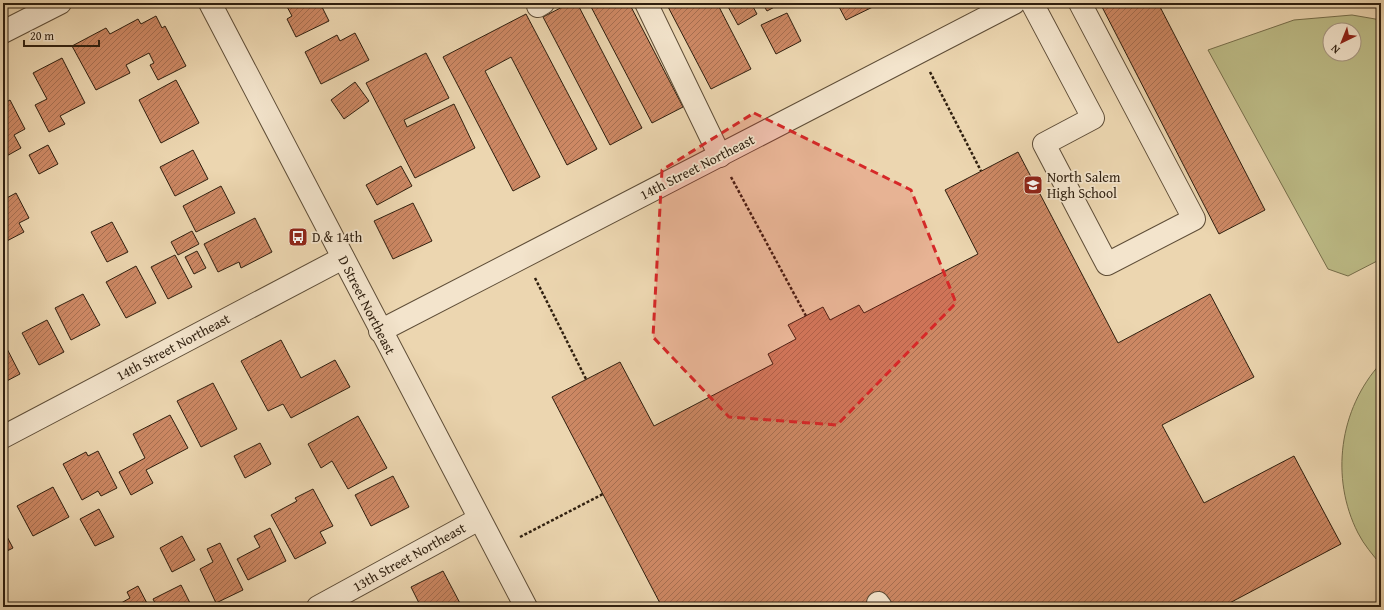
<svg xmlns="http://www.w3.org/2000/svg" width="1384" height="610" font-family="'Gentium Book Plus',serif">
	<style>
		.grass { fill: #bdbc87; stroke: #766e4b; fill-rule: evenodd }
		.building { fill: url(#building-hatch); stroke: #2f1f0f }
		.lines { fill: none; stroke-linecap: round; stroke-linejoin: round }
		.minor-casing { stroke: #5e4d37; stroke-width: 24 }
		.path { stroke: #2f1f0f; stroke-width: 2.5; stroke-dasharray: 3 2; stroke-linecap: butt }
		.minor { stroke: #f3e4cc; stroke-width: 22 }
		.marked { fill: #d62828; fill-opacity: 0.2; stroke: #d62828; stroke-width: 3; stroke-dasharray: 8 5; stroke-linejoin: round }
		.labels { text-anchor: middle; dominant-baseline: central; stroke-width: 3.5; stroke-linejoin: round; paint-order: stroke }
		.street-label { font-size: 14px; fill: #2f1f0f; stroke: #f3e4cc }
		.poi-label { font-size: 14px; fill: #2f1f0f; stroke: #f3e4cc; text-anchor: start }
	</style>
	<defs>
		<pattern id="building-hatch" width="6" height="6" patternUnits="userSpaceOnUse"><rect width="6" height="6" fill="#cd8864"/><path d="M-1 1l2-2M0 6l6-6M5 7l2-2" fill="none" stroke="#a76f51"/></pattern>
	</defs>
	<rect width="100%" height="100%" fill="#ecd6b0"/>
	<filter id="stains"><feTurbulence type="fractalNoise" baseFrequency=".005" numOctaves="4"/><feColorMatrix values="0 0 0 0 .2 0 0 0 0 .09 0 0 0 0 .02 0 0 0 .5 -.17"/></filter>
	<radialGradient id="worn" r=".72"><stop offset=".6" stop-color="#630" stop-opacity="0"/><stop offset="1" stop-color="#630" stop-opacity=".3"/></radialGradient>
	<g class="grass">
		<path d="M1352,15l29,5v239l-33,17 -20,-7 -120,-219 86,-30zM1330,30h24v24h-24z"/>
		<path d="M1381,363v202c-8,-10 -17,-20 -23,-32 -28,-55 -19,-124 23,-170z"/>
	</g>
	<g class="building">
		<path d="M285,3h35l9,18 -33,16 -9,-18 5,-3z"/>
		<path d="M570,3h7l65,125 -32,17 -67,-128z"/>
		<path d="M589,3h40l54,104 -31,16z"/>
		<path d="M666,3h51l34,66 -40,20z"/>
		<path d="M726,3h25l6,11 -19,11z"/>
		<path d="M762,3h20l-15,8z"/>
		<path d="M837,3h44l-35,17z"/>
		<path d="M1100,3h58l107,207 -46,24z"/>
		<path d="M787,13l14,28 -25,13 -15,-29z"/>
		<path d="M526,14l71,135 -30,16 -56,-108 -26,14 55,106 -27,14 -70,-134z"/>
		<path d="M156,16l6,12 3,-2 21,40 -28,14 -8,-15 4,-2 -5,-10 -23,12 4,8 -34,17 -24,-44 34,-18 4,6 28,-15 3,5z"/>
		<path d="M355,33l14,27 -48,24 -16,-32 32,-17 3,6z"/>
		<path d="M426,53l23,45 -45,22 3,7 47,-23 21,44 -60,30 -49,-95z"/>
		<path d="M62,58l23,45 -25,13 5,8 -16,8 -14,-27 12,-6 -14,-26z"/>
		<path d="M176,80l23,43 -38,20 -22,-43z"/>
		<path d="M355,82l14,19 -25,18 -13,-19z"/>
		<path d="M10,100l15,29 -11,6 7,13 -18,10v-54z"/>
		<path d="M48,145l10,19 -19,10 -10,-19z"/>
		<path d="M193,150l15,29 -33,17 -15,-29z"/>
		<path d="M1018,152l100,191 92,-49 44,83 -92,48 42,78 90,-47 47,88 -119,63h-560l-110,-210 68,-35 34,64 119,-62 -5,-10 28,-15 -8,-14 35,-18 7,13 29,-15 5,8 114,-59 -33,-64z"/>
		<path d="M401,166l11,20 -35,19 -11,-20z"/>
		<path d="M221,186l14,27 -39,19 -13,-26z"/>
		<path d="M16,193l13,25 -10,5 5,9 -21,11v-43z"/>
		<path d="M413,203l19,38 -39,18 -19,-38z"/>
		<path d="M255,218l17,34 -31,16 -2,-6 -21,10 -14,-28z"/>
		<path d="M112,222l16,30 -21,10 -16,-30z"/>
		<path d="M192,231l7,13 -21,11 -7,-13z"/>
		<path d="M197,251l9,17 -12,6 -9,-17z"/>
		<path d="M175,255l17,32 -24,12 -17,-32z"/>
		<path d="M136,266l20,37 -30,15 -20,-36z"/>
		<path d="M83,294l17,31 -29,15 -16,-32z"/>
		<path d="M47,320l17,32 -25,13 -17,-32z"/>
		<path d="M281,340l20,38 34,-18 15,27 -59,31 -8,-14 -15,7 -27,-50z"/>
		<path d="M3,341l17,33 -17,9z"/>
		<path d="M213,383l24,46 -36,18 -24,-46z"/>
		<path d="M170,415l18,33 -42,22 7,13 -22,12 -12,-23 26,-14 -12,-24z"/>
		<path d="M358,416l29,52 -39,21 -16,-28 -11,7 -13,-24z"/>
		<path d="M260,443l11,21 -26,14 -11,-22z"/>
		<path d="M98,451l19,37 -16,8 -3,-5 -16,9 -19,-36 23,-12 2,4z"/>
		<path d="M393,476l16,31 -38,19 -16,-31z"/>
		<path d="M53,487l16,30 -36,19 -16,-30z"/>
		<path d="M313,489l20,37 -13,6 6,11 -31,16 -24,-44 26,-14 -2,-3z"/>
		<path d="M99,509l15,28 -19,9 -15,-27z"/>
		<path d="M270,528l16,33 -38,19 -11,-21 23,-12 -6,-11z"/>
		<path d="M3,529l10,19 -10,5z"/>
		<path d="M182,536l13,24 -23,12 -12,-24z"/>
		<path d="M220,543l23,47 -27,13 -16,-34 13,-7 -6,-13z"/>
		<path d="M443,571l19,36h-41l-10,-20z"/>
		<path d="M181,585l11,22h-35l-4,-8z"/>
		<path d="M138,586l11,21h-35l16,-9 -3,-6z"/>
	</g>
	<g class="lines">
		<defs>
			<g id="minor">
				<path d="M210,3l316,604"/>
				<path d="M646,3l74,153"/>
				<path d="M1032,3l61,115 -49,26 63,120 87,-45 -114,-216"/>
				<path d="M538,6l5,-3"/>
				<path d="M3,32l57,-29"/>
				<path d="M380,331l634,-328"/>
				<path d="M3,437l340,-179"/>
				<path d="M878,603l3,4"/>
				<path d="M318,607l161,-88"/>
			</g>
		</defs>
		<use href="#minor" class="minor-casing"/>
		<g class="path">
			<path d="M930,72l51,99"/>
			<path d="M731,177l75,139"/>
			<path d="M535,278l51,101"/>
			<path d="M520,537l83,-43"/>
		</g>
		<use href="#minor" class="minor"/>
	</g>
	<path class="marked" d="M754,113l157,77 45,113 -119,122 -108,-8 -76,-80 9,-167z"/>
	<defs>
		<symbol id="school-square" viewBox="-11 -11 22 22"><rect x="-9" y="-9" width="18" height="18" rx="4" fill="#8f2418" stroke="#f3e4cc"/><path d="M0-5L7-2L0 1L-7-2ZM-4 1L0 2.5L4 1V4Q0 6-4 4Z" fill="#fff"/></symbol>
		<symbol id="bus-square" viewBox="-11 -11 22 22"><rect x="-9" y="-9" width="18" height="18" rx="4" fill="#8f2418" stroke="#f3e4cc"/><path d="M-5-6H5V4H4V6H2V4H-2V6H-4V4H-5ZM-3.5-4V0h7V-4ZM-3.5 1.2v1.5H-2V1.2ZM2 1.2v1.5H3.5V1.2Z" fill="#fff"/></symbol>
	</defs>
	<g fill-rule="evenodd">
		<use href="#school-square" x="1022" y="174" width="22" height="22"/>
		<use href="#bus-square" x="287" y="226" width="22" height="22"/>
	</g>
	<g class="labels">
		<g class="street-label">
			<text transform="translate(697 167) rotate(-27)">14th Street Northeast</text>
			<text transform="translate(367 305) rotate(63)">D Street Northeast</text>
			<text transform="translate(173 347) rotate(-28)">14th Street Northeast</text>
			<text transform="translate(409 557) rotate(-29)">13th Street Northeast</text>
		</g>
		<g class="poi-label">
			<text x="1047" y="177">North Salem<tspan x="1047" dy="16">High School</tspan></text>
			<text x="312" y="237">D &amp; 14th</text>
		</g>
	</g>
	<rect width="1384" height="610" fill="none" stroke="#ecd6b0" stroke-width="16"/>
	<rect x="4" y="4" width="1376" height="602" fill="none" stroke="#2f1f0f" stroke-width="2"/>
	<rect x="8" y="8" width="1368" height="594" fill="none" stroke="#2f1f0f"/>
	<g transform="translate(1342 42) rotate(223)"><circle r="19" fill="#f3e4cc" stroke="#a59580"/>
	<path d="M0-3L7 15L0 10L-7 15Z" fill="#8f2418"/>
	<text y="-6" font-size="11" font-weight="bold" text-anchor="middle" fill="#2f1f0f">N</text>
	</g>
	<path d="M24 40v6h75v-6" fill="none" stroke="#2f1f0f" stroke-width="2"/>
	<text x="30" y="40" font-size="12" fill="#2f1f0f" stroke="#f3e4cc" stroke-width="3" paint-order="stroke">20 m</text>
	<rect width="100%" height="100%" filter="url(#stains)"/>
	<rect width="100%" height="100%" fill="url(#worn)"/>
</svg>
